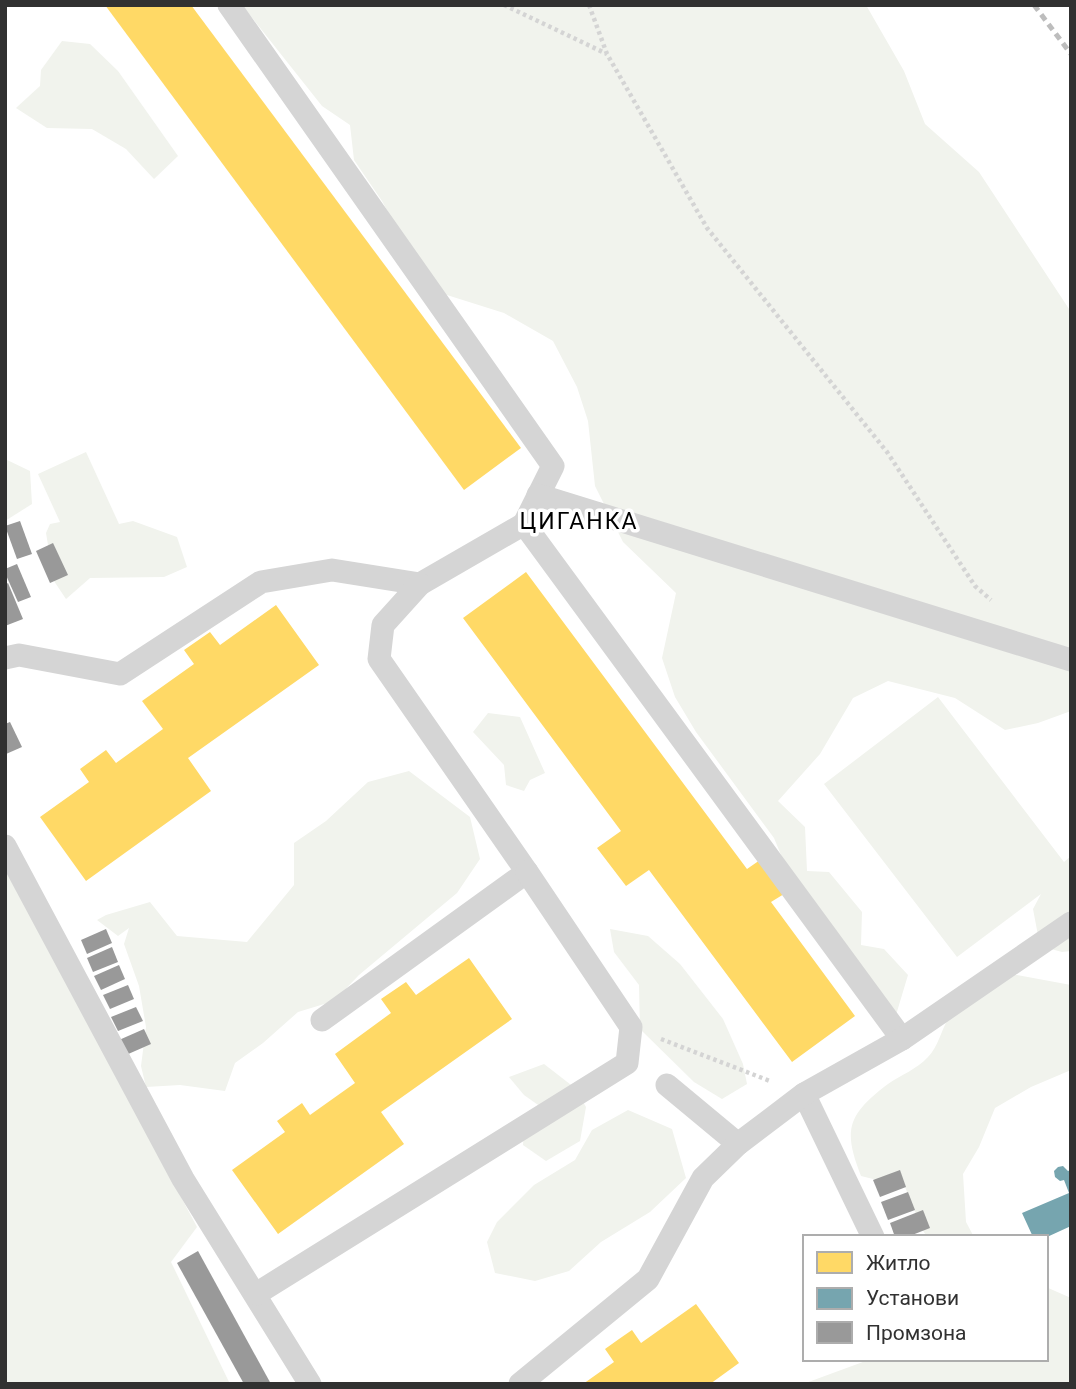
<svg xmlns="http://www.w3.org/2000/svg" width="1076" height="1389" font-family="Roboto,sans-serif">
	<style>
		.green { fill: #f1f3ed }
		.homes { fill: #ffd966 }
		.public { fill: #76a5af }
		.industry { fill: #999 }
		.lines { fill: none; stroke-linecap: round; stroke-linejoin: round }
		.path { stroke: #d4d4d4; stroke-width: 4.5; stroke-dasharray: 3.5 3.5; stroke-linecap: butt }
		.lane { stroke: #d5d5d5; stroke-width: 23 }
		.rail { stroke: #bdbdbd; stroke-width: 5; stroke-dasharray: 7 5; stroke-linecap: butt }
		.labels { text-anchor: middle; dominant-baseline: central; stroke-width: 7; stroke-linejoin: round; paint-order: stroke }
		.neighbourhood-label { font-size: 23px; letter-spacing: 2px; fill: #000; stroke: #fff }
	</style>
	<rect width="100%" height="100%" fill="#fff"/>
	<g class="green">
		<path d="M242,5h624l38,66 21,53 54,48 92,140v399l-33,12 -33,7 -50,-32 -67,-17 -35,17 -33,56 -42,47 27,26 2,44 22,1 33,40 -1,33 23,4 24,26 -12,40 -110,-148 -12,-29 -78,-106 -21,-35 -13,-39 14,-65 -53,-51 -28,-56 -7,-65 -11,-34 -24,-46 -49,-28 -73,-23 -49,-89 -28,-41 -4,-35 -28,-19z"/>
		<path d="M62,41l28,3 28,27 60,85 -24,23 -28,-30 -34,-20 -45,-1 -31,-20 24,-22 1,-16z"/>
		<path d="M86,452l33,72 14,-3 44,16 10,30 -23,10 -74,1 -24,21 -12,-18 -8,-48 4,-9 10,-2 -22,-48z"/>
		<path d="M5,459l25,12 2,33 -27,17z"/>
		<path d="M938,697l126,165 7,-6v95l-9,1 -22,-6 -7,-37 8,-15 -84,63 -133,-173z"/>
		<path d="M488,713l32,4 25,56 -15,7 -6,11 -18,-6 -2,-20 -31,-33z"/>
		<path d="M409,771l61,46 10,42 -23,34 -98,82 -25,26 -36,11 -35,31 -28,20 -10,28 -45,-6 -34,2 -5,-21 5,-39 -7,-41 -15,-42 5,-16 -11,8 -21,-16 9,-5 44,-13 27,34 70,6 47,-57v-42l32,-22 42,-39z"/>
		<path d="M5,868l192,359 -26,35 59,122h-225z"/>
		<path d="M610,929l38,7 32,28 43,55 20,45 4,20 -25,15 -28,-17 -54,-53 -1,-44 -25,-33z"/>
		<path d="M980,975h37l54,10v85l-40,17 -36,21 -16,39 -16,27 3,48 8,15h-47l-5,-8 -17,-42 -44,-11c-18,-46 -14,-61 27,-92 14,-10 28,-14 40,-27 10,-10 13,-26 20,-38 9,-16 22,-30 32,-44z"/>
		<path d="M544,1064l31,24 11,19 -6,34 -34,20 -23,-16 1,-17 17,-21 -17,-12 -15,-18z"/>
		<path d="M628,1110l44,19 14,49 -36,34 -49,30 -32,29 -34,10 -40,-8 -8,-31 10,-20 37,-37 41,-25 17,-30z"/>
		<path d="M1046,1287l25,11v86h-268l68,-25h175z"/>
	</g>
	<g class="homes">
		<path d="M105,5h86l330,443 -57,42z"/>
		<path d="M526,572l221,297 13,-9 24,34 -13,8 84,114 -63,46 -143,-192 -23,16 -29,-38 24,-17 -158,-213z"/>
		<path d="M276,605l43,60 -131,93 23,33 -125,90 -46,-64 49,-35 -9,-13 26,-19 10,13 47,-34 -21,-28 52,-37 -10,-14 26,-18 10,13z"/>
		<path d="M469,958l43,61 -131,93 23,32 -126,90 -46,-64 53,-38 -8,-11 25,-18 8,12 45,-32 -20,-29 56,-41 -10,-14 25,-17 10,13z"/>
		<path d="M696,1304l43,59 -29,21h-127l31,-22 -9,-13 14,-10 13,-9 9,13z"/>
	</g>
	<path class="public" d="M1063,1166l5,5 3,-1v56l-24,11h-14l-11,-24 47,-20 -5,-13 -4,1 -5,-4 -1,-6 4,-4z"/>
	<g class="industry">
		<path d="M20,521l12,33 -15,5 -12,-33z"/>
		<path d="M53,543l15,32 -18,8 -14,-32z"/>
		<path d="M17,564l14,33 -13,5 -13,-29v-4z"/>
		<path d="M8,583l15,36 -18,7v-41z"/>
		<path d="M10,722l12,25 -16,7 -1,-30z"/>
		<path d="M106,929l6,14 -25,11 -6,-14z"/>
		<path d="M112,947l6,15 -25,10 -6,-14z"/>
		<path d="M119,965l6,14 -24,11 -7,-14z"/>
		<path d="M128,985l6,14 -24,10 -7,-14z"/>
		<path d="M136,1007l7,14 -25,10 -7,-14z"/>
		<path d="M144,1029l7,15 -25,11 -7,-15z"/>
		<path d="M900,1170l6,17 -26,10 -7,-17z"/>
		<path d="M908,1192l7,18 -27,10 -7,-18z"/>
		<path d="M923,1210l7,18 -23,9h-12l-5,-14z"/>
		<path d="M198,1251l73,133h-27l-67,-121z"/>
	</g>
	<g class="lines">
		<g class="path">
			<path d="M504,5l103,49"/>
			<path d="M589,5l18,49 100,174 180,224 88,134 16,14"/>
			<path d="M661,1039l109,42"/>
		</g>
		<g class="lane">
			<path d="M229,5l324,461 -29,58 378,515"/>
			<path d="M538,495l533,165"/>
			<path d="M5,658l14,-3 101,19 141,-92 71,-12 88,14 104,-60"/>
			<path d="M5,846l178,333 127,205"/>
			<path d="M322,1020l205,-148 -148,-213 4,-34 37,-41"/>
			<path d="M667,1085l71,59"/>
			<path d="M804,1094l69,143"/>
			<path d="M256,1294l371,-231 4,-36 -104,-155"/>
			<path d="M520,1384l128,-105 55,-101 35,-34 66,-50 98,-55 169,-116"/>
		</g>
		<path class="rail" d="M1034,5l37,49"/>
	</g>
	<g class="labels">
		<g class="neighbourhood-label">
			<text x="579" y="521">ЦИГАНКА</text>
		</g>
	</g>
	<rect width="1076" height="1389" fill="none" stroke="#313131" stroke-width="14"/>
	<rect x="803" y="1235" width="245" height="126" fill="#ffffff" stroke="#adadad" stroke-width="2"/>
	<rect x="817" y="1252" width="35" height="21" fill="#ffd966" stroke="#adadad" stroke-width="2"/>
	<text x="866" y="1270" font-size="21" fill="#313131">Житло</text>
	<rect x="817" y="1288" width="35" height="21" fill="#76a5af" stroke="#adadad" stroke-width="2"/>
	<text x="866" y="1305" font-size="21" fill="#313131">Установи</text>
	<rect x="817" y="1322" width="35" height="21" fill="#999999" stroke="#adadad" stroke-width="2"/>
	<text x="866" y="1340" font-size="21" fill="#313131">Промзона</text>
</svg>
